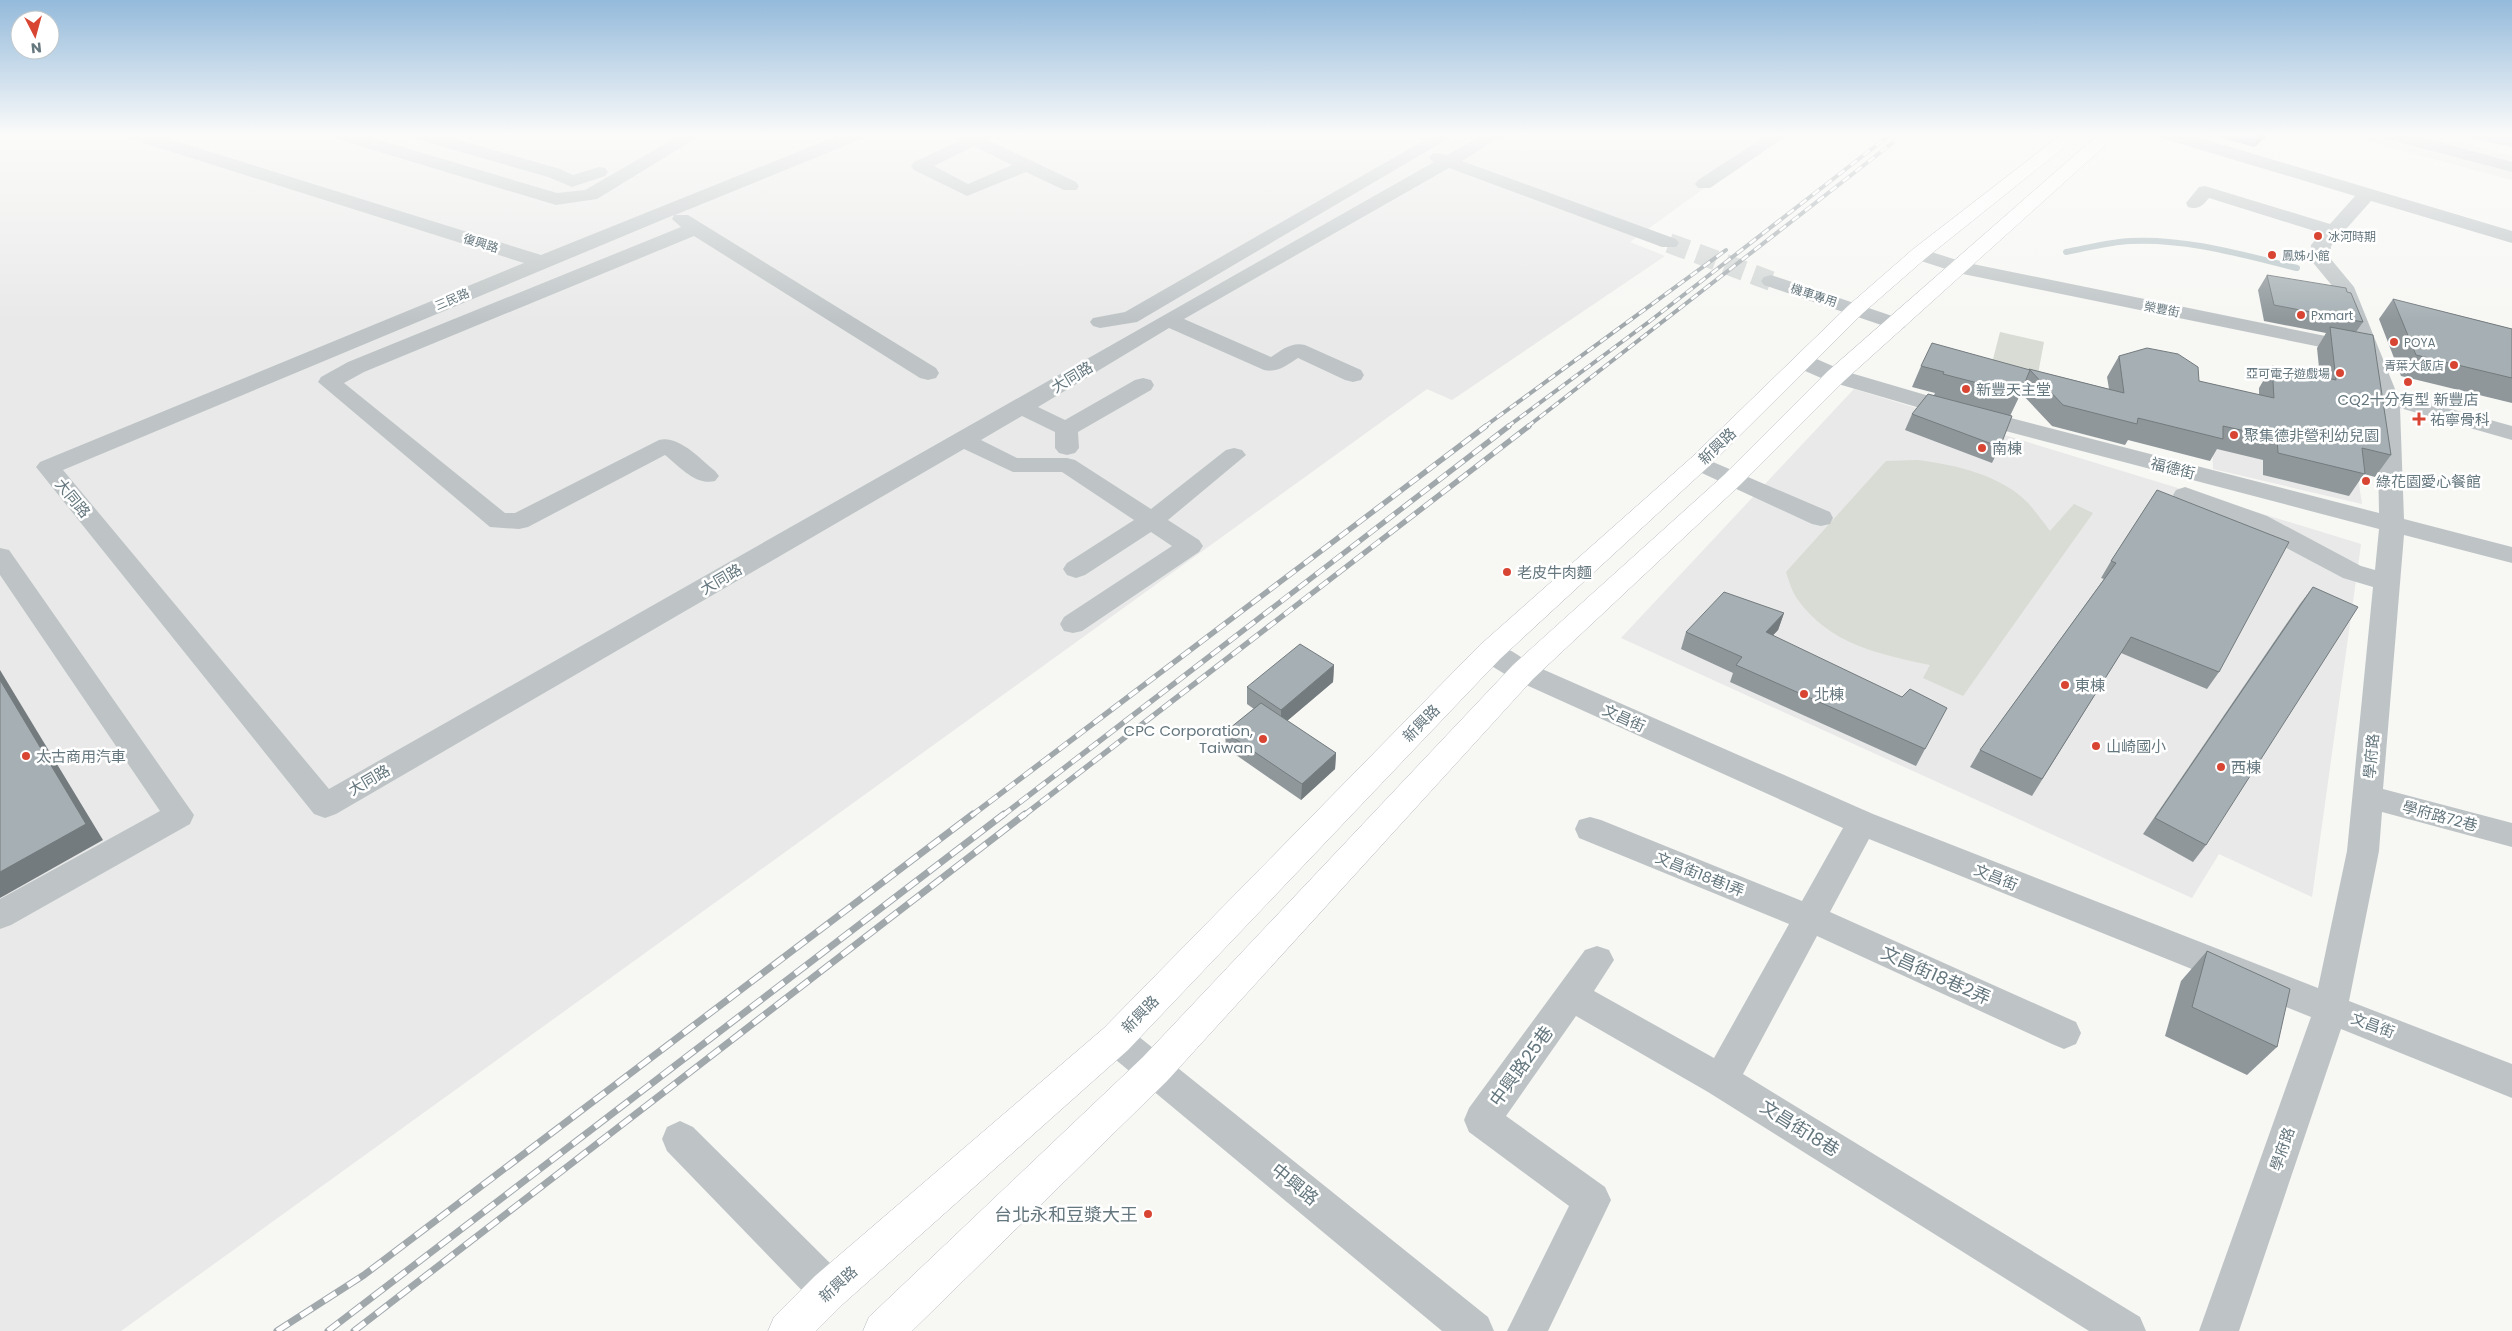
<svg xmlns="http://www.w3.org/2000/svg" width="2512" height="1331" font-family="Poppins,'Noto Sans TC',sans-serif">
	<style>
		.built { fill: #e8e9e8 }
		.green { fill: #d8dcd4 }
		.water { fill: #b7c4c7 }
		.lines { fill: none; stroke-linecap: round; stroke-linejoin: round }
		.stream { stroke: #b7c4c7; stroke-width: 6 }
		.minor-tunnel { stroke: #d2d7d6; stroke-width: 20; stroke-dasharray: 20 10; stroke-linecap: butt }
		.major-casing { stroke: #b2b8bb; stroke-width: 1 }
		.minor { fill: #bec4c6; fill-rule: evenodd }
		.major { fill: #fff; fill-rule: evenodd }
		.rail-far2-casing { stroke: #a0a8ac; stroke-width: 4 }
		.rail-far1-casing { stroke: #a0a8ac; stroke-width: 5.5 }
		.rail-casing { stroke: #a0a8ac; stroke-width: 7 }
		.rail-far2 { stroke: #fff; stroke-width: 2.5; stroke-dasharray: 8; stroke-linecap: butt }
		.rail-far1 { stroke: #fff; stroke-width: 4; stroke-dasharray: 11; stroke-linecap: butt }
		.rail { stroke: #fff; stroke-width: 5; stroke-dasharray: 14; stroke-linecap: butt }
		.wall { fill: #8f979b }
		.shaded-wall { fill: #747b7e }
		.building { fill: #a6b0b4; stroke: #747b7e }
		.poi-dot { fill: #d84533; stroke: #fff; stroke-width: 2 }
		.labels { text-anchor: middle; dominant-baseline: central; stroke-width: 5; stroke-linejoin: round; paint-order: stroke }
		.far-poi-label { font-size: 12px; fill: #64767e; stroke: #fff; text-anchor: start }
		.far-street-label { font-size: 12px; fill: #64767e; stroke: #fff }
		.street-label { font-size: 15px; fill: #64767e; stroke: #fff }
		.poi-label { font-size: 15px; fill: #64767e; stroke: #fff; text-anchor: start }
		.near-street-label { font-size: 18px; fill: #64767e; stroke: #fff }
		.near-poi-label { font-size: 18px; fill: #64767e; stroke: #fff; text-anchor: end }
	</style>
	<rect width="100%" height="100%" fill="#f7f7f4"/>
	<g class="built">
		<path d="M0,134h1779l-149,108 35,14 -213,144 -25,-11 -1306,942h-121z"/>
		<path d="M2340,134h86l86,22v24z"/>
		<path d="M1854,389l507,155 -49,353 -93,-43 -27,44 -571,-260z"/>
		<path d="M2211,405l147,73 4,26 -149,-35z"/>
	</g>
	<g class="green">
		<path d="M2000,332l44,10 -6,32 -46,-11z"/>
		<path d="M1918,460c38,5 83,15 110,43 8,9 15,19 22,28l24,-27 19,9 -130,183 -40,-18 7,-13c-51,-11 -99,-20 -132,-65 -6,-8 -9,-19 -12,-28l100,-111z"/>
	</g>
	<path class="water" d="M2451,134l61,2v11z"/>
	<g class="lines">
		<path class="stream" d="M2066,252c21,-4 43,-10 64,-11 57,-3 113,14 167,27"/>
		<path class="minor-tunnel" d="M1669,243l102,38"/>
		<defs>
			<g id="major">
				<path d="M2062,134h19l-155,124 -63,55 -156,155 -207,191 -372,391 -285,254 -27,27h-48l6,-14 41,-41 289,-248 376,-383 211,-187 158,-153 63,-55z"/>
				<path d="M2099,134h19l-274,247 -104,104 -207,194 -366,402 -255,250h-49l6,-14 274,-260 370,-392 211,-190 104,-104z"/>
			</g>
		</defs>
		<use href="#major" class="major-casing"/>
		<g class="minor">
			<path d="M126,134h27l388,121 301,-121h24l-2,4 -189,77h13l248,153 3,5 -3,5 -8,2 -8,-2 -226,-142 -330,136 -20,11 161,130h10l144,-73c20,-5 41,19 56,31l4,5 -4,5c-19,5 -35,-14 -50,-26l-137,72 -9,2 -29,-2 -172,-145 3,-5 27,-15 333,-135 -9,-8 2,-4 -611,255 266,319 1105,-627 -5,-4 3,-4 6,-1 9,2 37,-21h21l-43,27 214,78 3,4 -3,4h-14l-213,-79 -265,151 87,38c11,-7 20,-15 34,-12l56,25 3,5 -3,5 -8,2 -8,-2 -47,-22c-11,7 -20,15 -34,12l-95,-42 -131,79 27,13 70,-40 8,-2 8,2 3,5 -3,5 -73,42 1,16 -4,5 -8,2 -8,-2 -4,-5v-16l-33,-16 -41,24 36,18h50l8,2 76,49 75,-59 8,-2 8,2 4,5 -78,65 31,20 4,6 -4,6 -117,79 -9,2 -9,-2 -4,-7 4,-7 108,-71 -21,-14 -66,43 -9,3 -9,-3 -4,-6 4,-6 67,-43 -72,-48h-49l-49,-23 -628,365 -11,4 -11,-4 -278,-347 4,-5 484,-199 -396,-125z"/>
			<path d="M331,134h28l198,59 28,-3 97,-56h21l-106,65 -41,6 -223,-67z"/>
			<path d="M410,134h28l122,35 13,6 26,-8 6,1 3,4 -3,4 -33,11 -24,-10 -136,-39z"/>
			<path d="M955,134h39l-6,6 88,42 3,4 -3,4h-12l-38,-18 -59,24 -53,-26 -3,-4 3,-4 47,-22zM974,146l38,19 -44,19 -34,-18z"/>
			<path d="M1435,134h21l-319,188 -37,6 -7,-2 -3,-4 3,-4 32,-6z"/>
			<path d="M1769,134h20l-79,54h-12l-3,-4 3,-4z"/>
			<path d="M2159,134h28l325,97v12l-141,-42 -40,45 -1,12 24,29 43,107 115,32v14l-112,-32 4,111 108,28v16l-108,-28 -21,254 129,34v24l-130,-35 -3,39 -30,150 163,63v34l-171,-69 -102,302h-40l112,-314 -442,-178 -39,73 246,110 5,11 -5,11 -12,5 -12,-5 -235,-108 -74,138 397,243 6,14h-57l-381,-239 -132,-76 -70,100 99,71 6,13 -63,131h-41l62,-125 -100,-74 -5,-12 5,-12 116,-158 12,-4 12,4 5,10 -20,31 120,67 75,-134 -210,-86 -4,-9 4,-9 11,-3 11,3 201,81 41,-73 -330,-149 -33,-20 -4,-7 4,-7c20,-6 37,10 53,20l340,149 445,174 29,-137 26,-264 -30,-9 -94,-50 -73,-28 -3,-5 3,-5 9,-3 82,29 94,50 14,4 4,-41 -442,-116 -109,-32 -32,-14 -3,-5 3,-5 8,-1 8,1 32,14 109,32 426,110 -2,-115 -17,-43 -402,-82 -46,-15 -3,-4 3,-4 7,-2 44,14 392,80 -21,-54 -24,-29 1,-14 10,-12 -112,-35c-7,8 -10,12 -21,9l-2,-4 13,-16 6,-1 125,38 25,-28 -194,-58z"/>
			<path d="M2381,134h29l102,28v10l-129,-34z"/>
			<path d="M1771,275l133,45 3,4 -3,4 -7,2 -7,-2 -126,-43 -3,-4 3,-4z"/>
			<path d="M1699,456l131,56 3,6 -3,6 -9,2 -9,-2 -121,-56 -4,-5 4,-5z"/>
			<path d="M0,548l9,2 185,265 -4,9 -179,101 -11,4v-30l160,-88 -160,-236z"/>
			<path d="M1116,1023l12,5 360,289 6,14h-52l-338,-281 -5,-11 5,-11z"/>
			<path d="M680,1121l13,6 150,149 6,14 -6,14 -14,6 -14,-6 -148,-153 -5,-12 5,-12z"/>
		</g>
		<use href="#major" class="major"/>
		<defs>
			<g id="rail-far2">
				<path d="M1484,427l242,-177"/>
				<path d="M1507,427l143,-106 241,-187"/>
				<path d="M1527,427l377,-293"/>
			</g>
			<g id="rail-far1">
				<path d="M971,816l515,-390"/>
				<path d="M1002,816l507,-390"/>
				<path d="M1023,816l506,-390"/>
			</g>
			<g id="rail">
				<path d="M277,1331l87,-56 609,-461"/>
				<path d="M328,1331l676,-517"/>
				<path d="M354,1331l671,-517"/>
			</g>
		</defs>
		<use href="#rail-far2" class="rail-far2-casing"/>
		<use href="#rail-far1" class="rail-far1-casing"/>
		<use href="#rail" class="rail-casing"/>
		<use href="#rail-far2" class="rail-far2"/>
		<use href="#rail-far1" class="rail-far1"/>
		<use href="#rail" class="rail"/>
	</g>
	<g class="wall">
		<path d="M2208,134h61l-15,13z"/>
		<path d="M2267,275l80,17 16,30 -7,10 35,123 -16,22 -11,-3 -15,22 -86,-21v-15l-46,-11 -7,12 -82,-21 -3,5 -73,-19 -31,-33 -11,23 -10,31 -8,16 -87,-33 7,-16 22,-19 1,-2 -23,-6 9,-21 107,4 1,-1 80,20 -2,-12 12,-21 80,25 60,14v-7l13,-22 48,11 -3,-29 9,-15 -62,-12 -6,-31z"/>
		<path d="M2393,299l119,30v74l-111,-27 -22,-57z"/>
		<path d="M2157,490l62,182 -12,17 -86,-36 -89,143 -62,-29 10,-17 124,-171 -3,-1 10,-17z"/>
		<path d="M2313,587l-107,258 -13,17 -50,-28 157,-230z"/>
		<path d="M1784,613l-6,17 -5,5 152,114 -9,17 -186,-84 3,-9 -52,-24 5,-17z"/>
		<path d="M1334,665l-1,17 -46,39 49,32 -1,16 -34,31 -75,-52 -1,-16 29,-23 -7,-5v-17z"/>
		<path d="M2207,951l70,96 -30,28 -82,-39 16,-55z"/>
	</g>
	<g class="shaded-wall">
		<path d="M2261,134h8l-15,13z"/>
		<path d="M1784,613l-6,17 -18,19 6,-17z"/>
		<path d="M1334,665l-1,17 -52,44v-16z"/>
		<path d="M0,670l103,170 -103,58z"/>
		<path d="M1336,753l-1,16 -34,31 1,-16z"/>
	</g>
	<g class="building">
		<path d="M2267,275l79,13 1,4 4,1 12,29 -89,-17z"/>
		<path d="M2393,299l119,30v49l-96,-23z"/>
		<path d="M2330,327l43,8 18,120 -29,-7 3,26 -87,-21 -1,-15 -54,-12v13l-85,-21 -1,6 -74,-19 -34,-36 95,24 -5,-37 28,-8 31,6 20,13 1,14 75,17 -2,-32 64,14z"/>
		<path d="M1932,343l98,27 -10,24 -77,-20 1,-2 -23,-6z"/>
		<path d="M1928,394l84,22 -12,31 -88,-33z"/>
		<path d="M2157,490l132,52 -70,130 -88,-35 -89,142 -62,-29 136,-187 -5,-2z"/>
		<path d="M2313,587l45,20 -152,238 -51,-27z"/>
		<path d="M1724,592l60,21 -18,19 136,65 8,-8 37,19 -22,41 -189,-84 6,-8 -56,-25z"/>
		<path d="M1300,644l34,21 -53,45 -34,-23z"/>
		<path d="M0,680l86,144 -86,48z"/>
		<path d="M1261,703l75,50 -34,31 -77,-52z"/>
		<path d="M2207,951l83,38 -13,58 -85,-40z"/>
	</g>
	<linearGradient id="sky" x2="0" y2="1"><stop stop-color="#94badb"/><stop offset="0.42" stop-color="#fbfbfa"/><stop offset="1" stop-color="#fbfbfa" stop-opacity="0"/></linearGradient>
	<rect width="2512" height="321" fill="url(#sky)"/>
	<g class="poi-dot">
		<circle cx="2318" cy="236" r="5"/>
		<circle cx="2272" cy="255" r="5"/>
		<circle cx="2301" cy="315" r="5"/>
		<circle cx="2394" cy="342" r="5"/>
		<circle cx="2454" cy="365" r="5"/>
		<circle cx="2340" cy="373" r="5"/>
		<circle cx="2408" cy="382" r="5"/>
		<circle cx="1966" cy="389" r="5"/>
		<path d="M2416.5 411.5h5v5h5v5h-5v5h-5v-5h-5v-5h5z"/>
		<circle cx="2234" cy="435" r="5"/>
		<circle cx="1982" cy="448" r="5"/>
		<circle cx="2366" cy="481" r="5"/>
		<circle cx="1507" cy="572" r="5"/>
		<circle cx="2065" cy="685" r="5"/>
		<circle cx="1804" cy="694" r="5"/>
		<circle cx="1263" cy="739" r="5"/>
		<circle cx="2096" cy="746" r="5"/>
		<circle cx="26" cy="756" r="5"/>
		<circle cx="2221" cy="767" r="5"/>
		<circle cx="1148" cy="1214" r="5"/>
	</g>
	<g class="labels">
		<g class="far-poi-label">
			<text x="2328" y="236">冰河時期</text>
			<text x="2282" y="255">鳳姊小館</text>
			<text x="2311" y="315">Pxmart</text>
			<text x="2404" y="342">POYA</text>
			<text x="2444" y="365" text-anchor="end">青葉大飯店</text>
			<text x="2330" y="373" text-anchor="end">亞可電子遊戲場</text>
		</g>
		<g class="far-street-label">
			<text transform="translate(481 243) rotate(17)">復興路</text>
			<text transform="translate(1814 295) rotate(18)">機車專用</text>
			<text transform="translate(452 299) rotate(-23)">三民路</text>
			<text transform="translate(2162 309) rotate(11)">榮豐街</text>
		</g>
		<g class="street-label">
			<text transform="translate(1072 377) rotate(-31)">大同路</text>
			<text transform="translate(1717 446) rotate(-44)">新興路</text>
			<text transform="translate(2173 468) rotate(14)">福德街</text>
			<text transform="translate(73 498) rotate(51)">大同路</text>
			<text transform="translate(721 579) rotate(-30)">大同路</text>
			<text transform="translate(1624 718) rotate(24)">文昌街</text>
			<text transform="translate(1421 723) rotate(-46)">新興路</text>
			<text transform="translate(2371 756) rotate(-85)">學府路</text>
			<text transform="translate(369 780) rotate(-30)">大同路</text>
			<text transform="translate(2440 816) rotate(15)">學府路72巷</text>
			<text transform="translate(1700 874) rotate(22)">文昌街18巷1弄</text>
			<text transform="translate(1996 877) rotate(22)">文昌街</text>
			<text transform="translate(1140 1014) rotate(-46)">新興路</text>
			<text transform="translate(2373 1025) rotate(20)">文昌街</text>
			<text transform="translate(2282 1149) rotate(-71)">學府路</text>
			<text transform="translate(838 1284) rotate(-42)">新興路</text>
		</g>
		<g class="poi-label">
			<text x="1976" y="389">新豐天主堂</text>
			<text x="2408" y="399" text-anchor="middle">CQ2十分有型 新豐店</text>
			<text x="2430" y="419">祐寧骨科</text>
			<text x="2244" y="435">聚集德非營利幼兒園</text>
			<text x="1992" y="448">南棟</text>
			<text x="2376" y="481">綠花園愛心餐館</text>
			<text x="1517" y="572">老皮牛肉麵</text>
			<text x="2075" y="685">東棟</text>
			<text x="1814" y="694">北棟</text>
			<text x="1253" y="730" text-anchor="end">CPC Corporation,<tspan x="1253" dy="17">Taiwan</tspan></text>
			<text x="2106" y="746">山崎國小</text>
			<text x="36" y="756">太古商用汽車</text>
			<text x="2231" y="767">西棟</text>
		</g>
		<g class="near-street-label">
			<text transform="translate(1936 975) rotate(24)">文昌街18巷2弄</text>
			<text transform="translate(1521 1066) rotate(-54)">中興路25巷</text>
			<text transform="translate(1800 1128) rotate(32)">文昌街18巷</text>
			<text transform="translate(1295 1184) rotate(39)">中興路</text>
		</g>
		<g class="near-poi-label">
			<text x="1138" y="1214">台北永和豆漿大王</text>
		</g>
	</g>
	<g transform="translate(35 35) rotate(174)"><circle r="24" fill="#ffffff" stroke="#c1c8cb"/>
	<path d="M0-4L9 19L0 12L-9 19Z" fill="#d84533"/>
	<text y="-8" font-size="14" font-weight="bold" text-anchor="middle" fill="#64767e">N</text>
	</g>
</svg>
